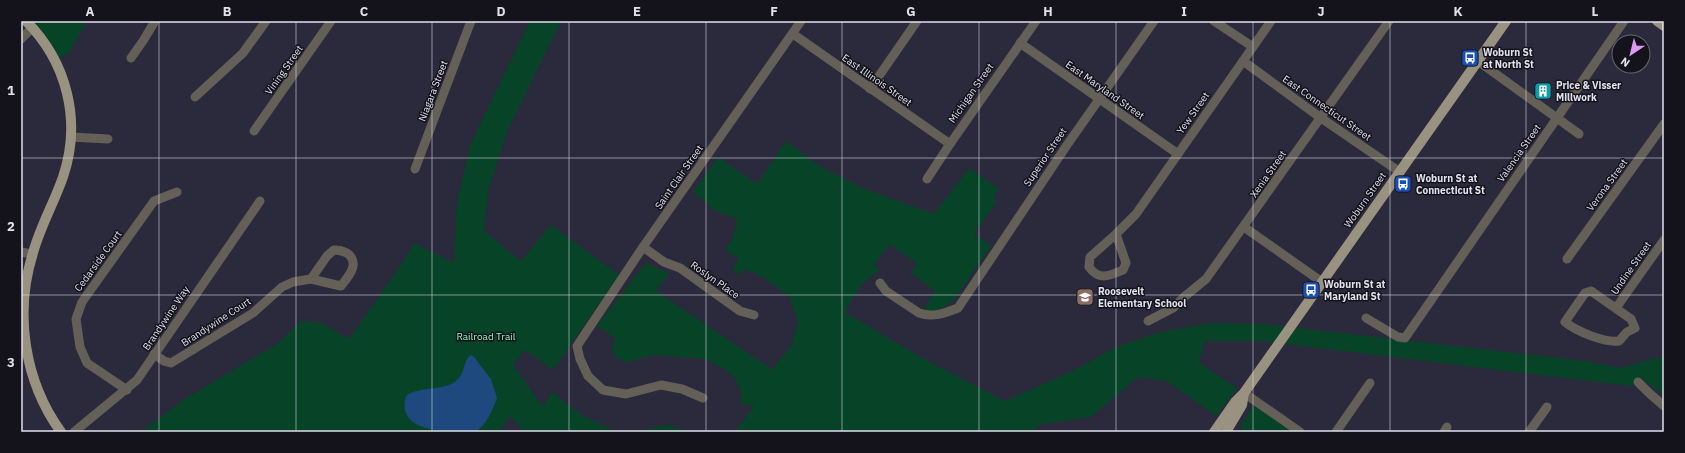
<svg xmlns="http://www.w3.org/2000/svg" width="1685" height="453" font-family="'IBM Plex Sans',sans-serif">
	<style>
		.green { fill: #064327 }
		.water { fill: #1d497e }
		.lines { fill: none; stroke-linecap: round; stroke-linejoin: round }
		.minor { stroke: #646057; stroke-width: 9 }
		.major { stroke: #9a9280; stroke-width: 10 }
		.grid { fill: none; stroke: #e1e0ec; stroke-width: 1; stroke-opacity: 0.55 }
		.labels { text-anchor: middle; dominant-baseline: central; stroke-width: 3; stroke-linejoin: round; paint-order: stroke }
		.poi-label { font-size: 10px; font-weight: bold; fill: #e1e0ec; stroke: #14131c; text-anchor: start }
		.street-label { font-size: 10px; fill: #e1e0ec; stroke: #14131c }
		.park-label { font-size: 10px; fill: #8cf7ba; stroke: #14131c }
		.neatline { fill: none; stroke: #e1e0ec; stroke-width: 1.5 }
		.grid-label { font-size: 13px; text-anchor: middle; font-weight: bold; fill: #e1e0ec }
	</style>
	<rect width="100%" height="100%" fill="#2b2a3c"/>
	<g class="green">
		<path d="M32,21h55l-19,33 -10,4z"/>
		<path d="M530,21h31l-54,111 -19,59 -4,40 37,30 30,-36 68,50 -66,95 -28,-20 -12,15 30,42 9,-15 31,24 34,16h-93l-14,-16 -11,16h-358l42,-32 94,-56 24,-23 20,2 28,16 50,-71 15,-25 40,20 3,-61 14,-59z"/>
		<path d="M786,141l33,25 44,22 71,26 35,-46 30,21 -6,9 4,3 -23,33 17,12 -37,54 -14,10 -18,1 13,-20 -24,-18 6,-10 -28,-19 -15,21 6,5 -17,13 -17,26v4l80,47 79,41 70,-31 41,-23 45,-15 52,-9 50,1 322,37 36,7 43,-12v40l-23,-18 -9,8 -371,-45h-56l-6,22 38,25 -21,28 -49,-35 -29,-4 -47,40 -50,7 -9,8h-297l19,-26 -12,-2 -1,-11 -6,-15 -12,-10 -18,-9 -51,-4 -26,7 -12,-4 -4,-8 3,-12 -18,-12 49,-63 23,10 -13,18 117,79 3,-6 15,-17 7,-26 -9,-25 -26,-19 -19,-8 -4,6 -8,-6 7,-10 -14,-9 8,-13 4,-18 -23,-9 -21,-18 25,-35 39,27z"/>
		<path d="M1254,405l38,27h-51l1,-10z"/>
		<path d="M669,425l23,7h-62z"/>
	</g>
	<path class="water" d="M471,355l3,2 17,22 6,19c-4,11 -11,28 -22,34 -24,0 -80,2 -69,-36 13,-10 33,-5 47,-13 14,-8 9,-23 18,-28z"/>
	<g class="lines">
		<g class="minor">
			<path d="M1214,21l39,26"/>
			<path d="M793,34l157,110"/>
			<path d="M21,39l11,-11"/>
			<path d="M1020,43l158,111"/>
			<path d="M131,58l12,-17 12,-20"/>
			<path d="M1243,61l78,57 79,54"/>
			<path d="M1478,61l101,73"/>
			<path d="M870,89l47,-68"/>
			<path d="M195,97l48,-44 23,-32"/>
			<path d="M254,131l77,-110"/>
			<path d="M71,137l37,2"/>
			<path d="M415,169l56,-148"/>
			<path d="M927,179l23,-35 86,-123"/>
			<path d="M1244,227l78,55"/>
			<path d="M1116,234l-26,23 -1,10c10,14 20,9 34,3l3,-7 -10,-29 20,-20 135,-193"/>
			<path d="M643,247l21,15 16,6 60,43 14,4"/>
			<path d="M334,250c5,0 9,1 13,3 14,10 1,24 -6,33l-30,-7 16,-23z"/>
			<path d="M21,252l11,2"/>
			<path d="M1567,259l97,-135"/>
			<path d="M880,283l6,8 33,22c14,5 26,0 39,-5l109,-163 87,-124"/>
			<path d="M1591,291l40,28 4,9 -8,4 -8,9c-15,2 -43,-10 -54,-19l20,-29z"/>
			<path d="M1616,308l48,-68"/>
			<path d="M1366,318l32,19 7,1 219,-317"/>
			<path d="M1148,321l25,-13 11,-11 22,-18 183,-258"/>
			<path d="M154,354l10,7 7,2 82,-50 29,-26 11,-5 18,-3"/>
			<path d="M1638,382l11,11 15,13"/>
			<path d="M127,390l-40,-27 -7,-16 -4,-28 6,-17 72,-101 23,-9"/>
			<path d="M1244,393l56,39"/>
			<path d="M703,398l-21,-9 -21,-4 -35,9 -23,-4 -15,-14 -8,-17 -3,-13 66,-99 158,-226"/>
			<path d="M74,432l63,-52 123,-179"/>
			<path d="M1336,432l34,-49"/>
			<path d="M1444,432l3,-5"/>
			<path d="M1529,432l18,-25"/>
		</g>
		<g class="major">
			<path d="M26,21c41,41 56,100 37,156 -9,26 -23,50 -30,76 -19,60 -9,128 28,179"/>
			<path d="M1657,21l7,5"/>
			<path d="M1214,432l21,-30 9,-9 262,-372"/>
			<path d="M1226,432l16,-27 2,-12"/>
		</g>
	</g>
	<path class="grid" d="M159,21v411M296,21v411M432,21v411M569,21v411M706,21v411M842,21v411M979,21v411M1116,21v411M1253,21v411M1390,21v411M1526,21v411M21,158h1643M21,295h1643"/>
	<defs>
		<symbol id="bus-square" viewBox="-11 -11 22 22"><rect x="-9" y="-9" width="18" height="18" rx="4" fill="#1a4fb4" stroke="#14131c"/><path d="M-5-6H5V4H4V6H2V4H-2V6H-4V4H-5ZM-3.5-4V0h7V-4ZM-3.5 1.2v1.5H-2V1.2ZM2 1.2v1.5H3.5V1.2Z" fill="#fff"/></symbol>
		<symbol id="building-square" viewBox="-11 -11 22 22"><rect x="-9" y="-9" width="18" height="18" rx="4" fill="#0f9aa8" stroke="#14131c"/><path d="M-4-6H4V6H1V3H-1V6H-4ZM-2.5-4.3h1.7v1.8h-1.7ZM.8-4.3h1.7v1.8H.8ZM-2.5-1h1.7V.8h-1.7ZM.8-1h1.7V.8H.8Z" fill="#fff"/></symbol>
		<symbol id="school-square" viewBox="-11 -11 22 22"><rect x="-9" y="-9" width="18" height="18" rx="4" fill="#8d6e63" stroke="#14131c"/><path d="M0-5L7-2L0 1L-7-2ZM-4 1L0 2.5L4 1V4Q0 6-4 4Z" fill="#fff"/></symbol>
	</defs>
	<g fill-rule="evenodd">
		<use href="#bus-square" x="1460" y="48" width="20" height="20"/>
		<use href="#building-square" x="1533" y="81" width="20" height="20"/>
		<use href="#bus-square" x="1393" y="174" width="20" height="20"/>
		<use href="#bus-square" x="1301" y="280" width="20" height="20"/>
		<use href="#school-square" x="1075" y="287" width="20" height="20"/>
	</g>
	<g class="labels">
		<g class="poi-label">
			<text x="1483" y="52">Woburn St<tspan x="1483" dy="12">at North St</tspan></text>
			<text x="1556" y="85">Price &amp; Visser<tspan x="1556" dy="12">Millwork</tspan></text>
			<text x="1416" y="178">Woburn St at<tspan x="1416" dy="12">Connecticut St</tspan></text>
			<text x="1324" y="284">Woburn St at<tspan x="1324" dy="12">Maryland St</tspan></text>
			<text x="1098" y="291">Roosevelt<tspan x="1098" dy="12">Elementary School</tspan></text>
		</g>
		<g class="street-label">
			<text transform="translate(284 70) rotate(-55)">Vining Street</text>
			<text transform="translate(877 80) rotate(35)">East Illinois Street</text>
			<text transform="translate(1105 90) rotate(35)">East Maryland Street</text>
			<text transform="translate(433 91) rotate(-69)">Niagara Street</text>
			<text transform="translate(971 93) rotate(-55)">Michigan Street</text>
			<text transform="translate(1327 108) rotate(35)">East Connecticut Street</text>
			<text transform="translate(1193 113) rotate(-55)">Yew Street</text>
			<text transform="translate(1519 153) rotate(-55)">Valencia Street</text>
			<text transform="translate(1045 157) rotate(-56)">Superior Street</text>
			<text transform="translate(1268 174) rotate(-55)">Xenia Street</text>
			<text transform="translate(679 177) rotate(-55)">Saint Clair Street</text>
			<text transform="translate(1607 185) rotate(-54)">Verona Street</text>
			<text transform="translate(1365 200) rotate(-55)">Woburn Street</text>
			<text transform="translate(98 261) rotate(-54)">Cedarside Court</text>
			<text transform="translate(1631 268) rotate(-55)">Undine Street</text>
			<text transform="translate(715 280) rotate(35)">Roslyn Place</text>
			<text transform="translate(166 318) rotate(-56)">Brandywine Way</text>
			<text transform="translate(216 322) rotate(-33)">Brandywine Court</text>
		</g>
		<g class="park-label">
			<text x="486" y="336">Railroad Trail</text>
		</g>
	</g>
	<rect width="1685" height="453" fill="none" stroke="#14131c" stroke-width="44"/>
	<g transform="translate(1631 54) rotate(215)"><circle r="19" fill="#14131c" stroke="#66656f"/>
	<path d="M0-3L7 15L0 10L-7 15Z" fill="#dd99f3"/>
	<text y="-6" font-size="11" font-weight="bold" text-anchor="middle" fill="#e1e0ec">N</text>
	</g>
	<rect x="22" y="22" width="1641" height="409" class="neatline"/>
	<g class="grid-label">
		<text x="90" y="16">A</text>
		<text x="227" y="16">B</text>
		<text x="364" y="16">C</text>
		<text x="501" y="16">D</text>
		<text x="637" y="16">E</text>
		<text x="774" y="16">F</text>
		<text x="911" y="16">G</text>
		<text x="1048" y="16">H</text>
		<text x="1184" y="16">I</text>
		<text x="1321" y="16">J</text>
		<text x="1458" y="16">K</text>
		<text x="1595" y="16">L</text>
		<text x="11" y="95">1</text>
		<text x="11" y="231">2</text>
		<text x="11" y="367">3</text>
	</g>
</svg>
